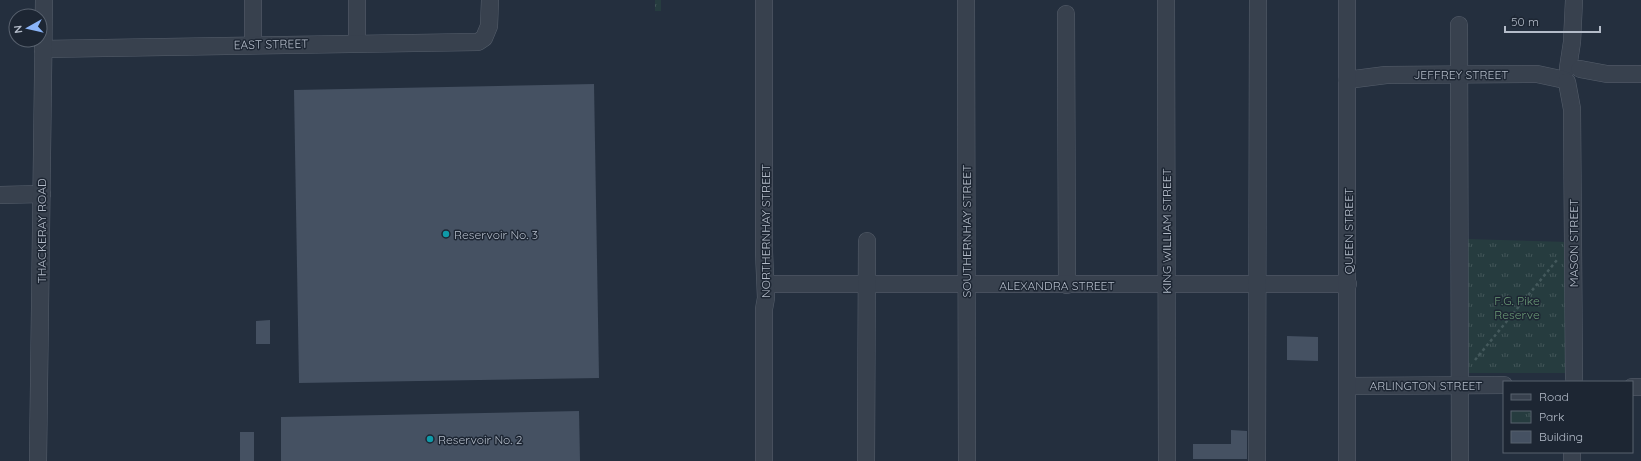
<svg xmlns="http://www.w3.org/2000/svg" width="1641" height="461" font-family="Quicksand,sans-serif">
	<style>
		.park { fill: url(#park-tufts) }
		.building { fill: #455162 }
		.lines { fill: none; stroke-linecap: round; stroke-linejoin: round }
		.minor-casing { stroke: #565f6c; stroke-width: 18 }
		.path { stroke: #44595c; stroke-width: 2.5; stroke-dasharray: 3 3; stroke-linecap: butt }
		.minor { stroke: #38414e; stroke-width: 17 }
		.culture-dot { fill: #0f9aa8; stroke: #1d2633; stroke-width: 1.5 }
		.labels { text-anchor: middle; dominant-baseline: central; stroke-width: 3; stroke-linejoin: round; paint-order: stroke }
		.street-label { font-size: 12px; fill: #b4bcc9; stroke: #1d2633 }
		.poi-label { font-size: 12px; fill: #b4bcc9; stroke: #1d2633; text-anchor: start }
		.park-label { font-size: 12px; fill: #6b9a76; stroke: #1d2633 }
	</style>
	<defs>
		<pattern id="park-tufts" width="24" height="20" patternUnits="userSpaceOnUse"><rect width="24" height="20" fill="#263c3f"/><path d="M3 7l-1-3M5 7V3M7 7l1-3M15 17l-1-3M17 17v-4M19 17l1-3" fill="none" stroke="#435659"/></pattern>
	</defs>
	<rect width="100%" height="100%" fill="#242f3e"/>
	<g class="park">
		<rect x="655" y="0" width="6" height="11"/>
		<path d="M1466,239l103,3v131h-104z"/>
	</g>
	<g class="building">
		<path d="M594,84l5,294 -300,5 -5,-293z"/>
		<path d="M270,320v24h-14v-23z"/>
		<path d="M1287,336l31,1v24l-31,-1z"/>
		<path d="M579,411l1,50h-299v-44z"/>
		<path d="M1231,430l16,1v28h-54v-15h38z"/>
		<rect x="240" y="432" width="14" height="29"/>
	</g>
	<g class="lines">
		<defs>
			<g id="minor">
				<path d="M966,0l1,461"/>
				<path d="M1166,0l1,461"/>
				<path d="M1066,14l1,271"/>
				<path d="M1459,25l1,436"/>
				<path d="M357,43v-43"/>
				<path d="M253,44v-44"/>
				<path d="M43,49l435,-7 6,-4 5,-12 1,-26"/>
				<path d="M1568,68l4,-26 2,-42"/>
				<path d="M1580,69l27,5h34"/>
				<path d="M1347,80l39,-5 151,-1 28,6"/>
				<path d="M1567,82l5,27 2,269"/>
				<path d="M0,195l42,-1"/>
				<path d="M766,284h582"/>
				<path d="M1348,386l156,-1"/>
				<path d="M1632,387h9"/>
				<path d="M38,461l6,-461"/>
				<path d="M764,461v-152l2,-11 -2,-46v-252"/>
				<path d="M866,461l1,-220"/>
				<path d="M1257,461l1,-461"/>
				<path d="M1347,461v-461"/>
				<path d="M1572,461v-9"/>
			</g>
		</defs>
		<use href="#minor" class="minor-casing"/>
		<path class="path" d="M1475,360l82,-100"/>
		<use href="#minor" class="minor"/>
	</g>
	<g class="culture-dot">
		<circle cx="446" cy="234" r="4"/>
		<circle cx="430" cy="439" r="4"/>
	</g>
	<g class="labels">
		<g class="street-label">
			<text transform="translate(271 44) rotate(-1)">EAST STREET</text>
			<text x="1461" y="74">JEFFREY STREET</text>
			<text transform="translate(41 231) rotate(-90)">THACKERAY ROAD</text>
			<text transform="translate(765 231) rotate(-90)">NORTHERNHAY STREET</text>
			<text transform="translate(966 231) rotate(-90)">SOUTHERNHAY STREET</text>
			<text transform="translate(1166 231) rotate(-90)">KING WILLIAM STREET</text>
			<text transform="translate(1348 231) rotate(-90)">QUEEN STREET</text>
			<text transform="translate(1573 243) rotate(-90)">MASON STREET</text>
			<text x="1057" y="285">ALEXANDRA STREET</text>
			<text x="1426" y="385">ARLINGTON STREET</text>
		</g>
		<g class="poi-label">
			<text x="454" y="234">Reservoir No. 3</text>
			<text x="438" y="439">Reservoir No. 2</text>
		</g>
		<g class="park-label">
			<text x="1517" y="300">F.G. Pike<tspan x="1517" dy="14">Reserve</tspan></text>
		</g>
	</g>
	<rect x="1503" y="381" width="130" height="72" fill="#1d2633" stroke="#59626f"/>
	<rect x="1511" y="394" width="20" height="6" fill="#38414e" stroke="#59626f"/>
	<text x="1539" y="401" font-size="12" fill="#b4bcc9">Road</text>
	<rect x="1511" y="411" width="20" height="12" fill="url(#park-tufts)" stroke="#59626f"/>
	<text x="1539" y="421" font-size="12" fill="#b4bcc9">Park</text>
	<rect x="1511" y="431" width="20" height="12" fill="#455162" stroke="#59626f"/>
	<text x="1539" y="441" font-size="12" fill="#b4bcc9">Building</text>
	<g transform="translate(28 28) rotate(262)"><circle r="19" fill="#1d2633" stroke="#59626f"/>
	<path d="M0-3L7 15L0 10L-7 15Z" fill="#8ab4f8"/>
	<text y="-6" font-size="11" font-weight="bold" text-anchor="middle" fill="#b4bcc9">N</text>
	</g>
	<path d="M1505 26v6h95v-6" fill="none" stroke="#b4bcc9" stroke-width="2"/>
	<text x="1511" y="26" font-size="12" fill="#b4bcc9" stroke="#1d2633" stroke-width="3" paint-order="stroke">50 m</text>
</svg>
